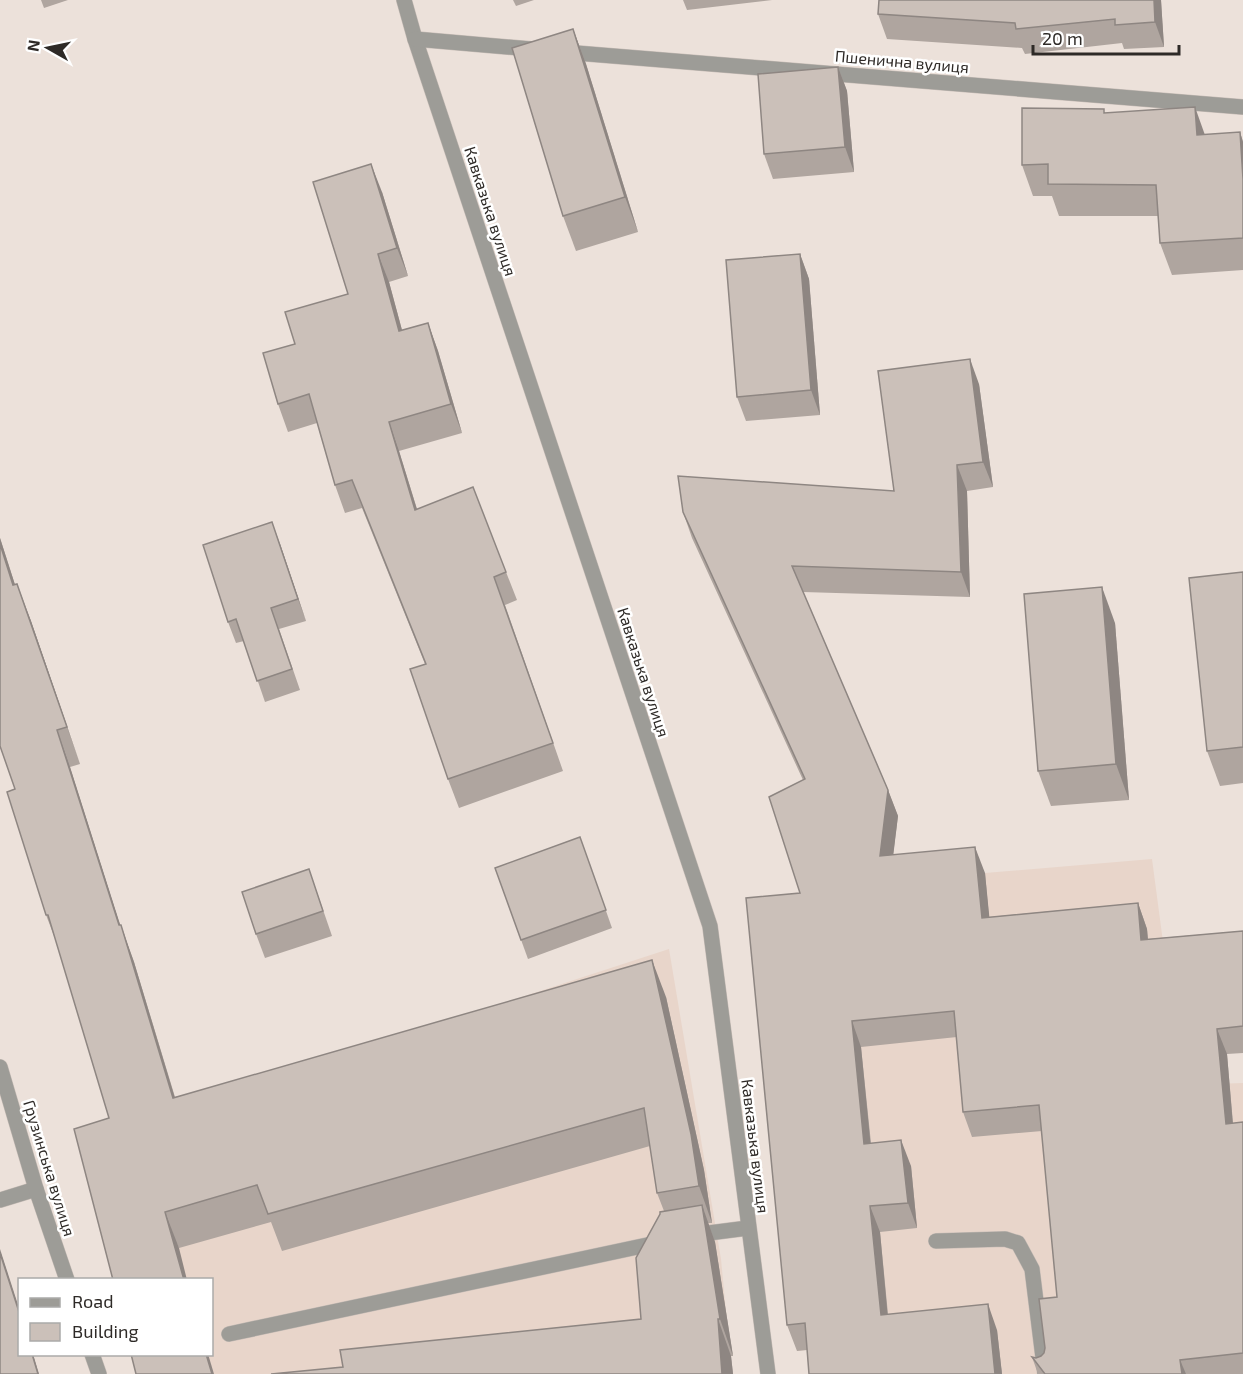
<svg xmlns="http://www.w3.org/2000/svg" width="1243" height="1374" font-family="'Exo 2',sans-serif">
	<style>
		.built { fill: #e8d5ca }
		.lines { fill: none; stroke-linecap: round; stroke-linejoin: round }
		.lane-casing { stroke: #c6bcb6; stroke-width: 16 }
		.street-casing { stroke: #c6bcb6; stroke-width: 16 }
		.lane { stroke: #9d9c97; stroke-width: 15 }
		.street { stroke: #9d9c97; stroke-width: 15 }
		.wall { fill: #afa59f }
		.shaded-wall { fill: #8e8682 }
		.building { fill: #cbc0b9; stroke: #8e8682; stroke-width: 1.5 }
		.labels { text-anchor: middle; dominant-baseline: central; stroke-width: 5; stroke-linejoin: round; paint-order: stroke }
		.street-label { font-size: 16px; fill: #2e2a27; stroke: #fff }
	</style>
	<rect width="100%" height="100%" fill="#ece1da"/>
	<g class="built">
		<path d="M1152,859l30,226 61,-2v129l-33,162h-394l-2,-25 -17,2 -42,-427 230,-51z"/>
		<path d="M669,949l52,310 11,115h-591l-5,-19 76,-1v-74l-95,-1 -30,-113 -10,-24z"/>
	</g>
	<g class="lines">
		<defs>
			<g id="lane">
				<path d="M0,1200l36,-11"/>
				<path d="M693,1235l55,-7"/>
				<path d="M936,1241l69,-2 13,4 14,26 13,105"/>
				<path d="M229,1334l432,-92"/>
			</g>
			<g id="street">
				<path d="M404,0l11,39 295,887 58,448"/>
				<path d="M415,39l116,10"/>
				<path d="M564,52l679,55"/>
				<path d="M0,1067l36,122 31,91"/>
				<path d="M92,1354l7,20"/>
			</g>
		</defs>
		<use href="#lane" class="lane-casing"/>
		<use href="#street" class="street-casing"/>
		<use href="#lane" class="lane"/>
		<use href="#street" class="street"/>
	</g>
	<g class="wall">
		<path d="M41,0h27l-24,8z"/>
		<path d="M513,0h21l-18,6z"/>
		<path d="M683,0h89l-85,10z"/>
		<path d="M879,0h282l3,47 -40,2 -2,-6 -97,11 -3,-6 -135,-9 -9,-25z"/>
		<path d="M573,29l13,35 52,168 -62,19 -13,-35z"/>
		<path d="M838,67l9,24 7,81 -81,7 -9,-25z"/>
		<path d="M1105,113l100,22 35,-3 3,10v128l-71,5 -12,-32 -2,-27h-99l-7,-20h-19l-11,-31z"/>
		<path d="M382,192l26,84 -19,6 13,48 26,-7 10,28 24,82 -63,18 18,58 89,63 11,28 -12,5 58,166 -104,37 -11,-29 -23,-115 -63,-156 -17,5 -10,-28 -18,-62 -29,9 -10,-28 17,-60 53,-50z"/>
		<path d="M800,254l9,25 11,136 -74,6 -9,-24z"/>
		<path d="M979,384l14,103 -26,4 3,106 -167,-5 85,198 10,26 -5,39 92,18 4,44 149,-14 9,26 1,10 95,-8v122l-16,1 6,69 10,-1v252h-205l-6,-17 4,1 5,-2 3,-3 13,-56 -15,-166 -70,6 -9,-25 -6,-75 -96,10 10,96 40,23 6,62 -37,4 8,82 109,16 5,44h-193l-2,-24 -10,1 -10,-26 16,-545 -111,-242 -9,-26 211,-21z"/>
		<path d="M0,538l15,47 16,36 49,143 -10,3 50,158 14,37 41,135 491,-100 38,173 8,53h-4l7,19 18,114h-2l2,18h-462l72,-7 298,-48 23,-108 -7,-18 -7,-47 -368,105 -11,-29 -92,26 -70,-130 -53,-177 -10,-26 -31,-126 -15,-43z"/>
		<path d="M280,544l26,77 -27,8 21,61 -35,12 -21,-61 -8,2 -8,-21z"/>
		<path d="M1243,572v211l-23,3 -13,-35z"/>
		<path d="M1115,623l14,177 -78,6 -13,-35z"/>
		<path d="M580,837l32,91 -84,31 -33,-91z"/>
		<path d="M309,869l23,67 -67,22 -9,-24z"/>
	</g>
	<g class="shaded-wall">
		<path d="M1154,0h7l3,47 -9,-25z"/>
		<path d="M573,29l13,35 52,168 -13,-35z"/>
		<path d="M838,67l9,24 7,81 -9,-25z"/>
		<path d="M1195,107l11,31 -9,-3z"/>
		<path d="M1240,132l3,10v37z"/>
		<path d="M371,164l11,28 26,84 -11,-28z"/>
		<path d="M378,254l11,28 21,78 -11,-29z"/>
		<path d="M800,254l9,25 11,136 -9,-25z"/>
		<path d="M428,323l10,28 24,82 -11,-29z"/>
		<path d="M970,359l9,25 14,103 -10,-25z"/>
		<path d="M389,422l10,29 27,88 -11,-29z"/>
		<path d="M957,465l10,26 3,106 -9,-25z"/>
		<path d="M272,522l8,22 26,77 -8,-22z"/>
		<path d="M0,538l27,84 -14,-37 -13,-41z"/>
		<path d="M17,584l14,37 49,143 -13,-37z"/>
		<path d="M1102,587l13,36 14,177 -13,-36z"/>
		<path d="M57,730l13,37 62,195 -13,-37z"/>
		<path d="M888,790l10,26 -8,66 -10,-26z"/>
		<path d="M975,847l10,26 7,71 -10,-26z"/>
		<path d="M1138,903l9,26 3,37 -9,-26z"/>
		<path d="M121,925l13,37 52,173 -13,-37z"/>
		<path d="M652,960l14,37 38,173 8,53 -13,-37z"/>
		<path d="M852,1021l9,26 12,122 -9,-25z"/>
		<path d="M1217,1029l10,25 8,96 -9,-26z"/>
		<path d="M901,1140l10,26 6,62 -9,-25z"/>
		<path d="M702,1205l13,37 18,114 -13,-37z"/>
		<path d="M870,1206l10,26 10,109 -9,-26z"/>
		<path d="M165,1212l14,36 8,32h-3z"/>
		<path d="M0,1249l20,62v4l-20,-62z"/>
		<path d="M988,1304l9,26 5,44h-7z"/>
		<path d="M718,1319l13,37 2,18h-11z"/>
		<path d="M32,1354h1l6,20h-1z"/>
		<path d="M206,1354h2l6,20h-2z"/>
		<path d="M1180,1360l6,14h-4z"/>
	</g>
	<g class="building">
		<path d="M879,0h275l1,22 -40,3v-6l-99,10 -1,-6 -137,-9z"/>
		<path d="M573,29l52,168 -62,19 -51,-168z"/>
		<path d="M838,67l7,80 -81,7 -6,-80z"/>
		<path d="M1195,107l2,28 43,-3 3,47v59l-83,5 -4,-58 -108,-1v-20l-26,1v-57l82,1v4z"/>
		<path d="M371,164l26,84 -19,6 21,77 29,-8 23,81 -62,18 26,88 58,-23 33,85 -12,5 59,166 -105,36 -38,-110 16,-5 -74,-184 -17,5 -26,-91 -31,10 -15,-51 32,-9 -10,-32 63,-18 -35,-112z"/>
		<path d="M800,254l11,136 -74,7 -11,-137z"/>
		<path d="M970,359l13,103 -26,3 4,107 -169,-6 96,224 -8,66 95,-9 7,71 156,-15 3,37 102,-9v95l-26,3 9,95 17,-2v231l-63,7 2,14h-137l-13,-17 4,1 5,-2 3,-3 1,-5 -6,-49 18,-2 -18,-192 -76,7 -9,-101 -102,10 12,123 37,-4 7,63 -38,3 11,109 107,-11 7,70h-186l-4,-51 -18,2 -41,-427 54,-5 -31,-96 36,-18 -122,-267 -5,-36 216,15 -16,-120z"/>
		<path d="M272,522l26,77 -27,9 21,61 -35,12 -21,-62 -8,3 -25,-77z"/>
		<path d="M0,544l13,41 4,-1 50,143 -10,3 62,195h2l52,173 479,-138 39,174 8,52 -42,7 -13,-85 -376,106 -11,-29 -92,27 19,68h-71l-39,-151 35,-11 -61,-203h-2l-39,-123 8,-3 -15,-43z"/>
		<path d="M1243,572v175l-36,4 -18,-173z"/>
		<path d="M1102,587l14,177 -78,7 -14,-177z"/>
		<path d="M580,837l26,73 -85,30 -26,-72z"/>
		<path d="M309,869l14,42 -67,23 -14,-42z"/>
		<path d="M702,1205l18,114h-2l4,55h-451l72,-7 -3,-17 301,-31 -5,-61 24,-44v-2z"/>
		<path d="M0,1253l20,62v39h12l6,20h-38z"/>
		<path d="M131,1354h75l6,20h-76z"/>
	</g>
	<g class="labels">
		<g class="street-label">
			<text transform="translate(902 61) rotate(5)">Пшенична вулиця</text>
			<text transform="translate(491 211) rotate(72)">Кавказька вулиця</text>
			<text transform="translate(644 672) rotate(72)">Кавказька вулиця</text>
			<text transform="translate(756 1146) rotate(83)">Кавказька вулиця</text>
			<text transform="translate(50 1168) rotate(73)">Грузинська вулиця</text>
		</g>
	</g>
	<rect x="18" y="1278" width="195" height="78" fill="#ffffff" stroke="#abaaa9" stroke-width="1.5"/>
	<rect x="30" y="1298" width="30" height="9" fill="#9d9c97" stroke="#abaaa9" stroke-width="1.5"/>
	<text x="72" y="1308" font-size="18" fill="#2e2a27">Road</text>
	<rect x="30" y="1323" width="30" height="18" fill="#cbc0b9" stroke="#abaaa9" stroke-width="1.5"/>
	<text x="72" y="1338" font-size="18" fill="#2e2a27">Building</text>
	<g transform="translate(48 48) rotate(279)" stroke="#ffffff" stroke-width="4.5" paint-order="stroke">
	<path d="M0-4.5L10 22L0 15L-10 22Z" fill="#2e2a27"/>
	<text y="-9" font-size="16" font-weight="bold" text-anchor="middle" fill="#2e2a27">N</text>
	</g>
	<path d="M1033 45v9h146v-9" fill="none" stroke="#2e2a27" stroke-width="3"/>
	<text x="1042" y="45" font-size="18" fill="#2e2a27" stroke="#ffffff" stroke-width="4.5" paint-order="stroke">20 m</text>
</svg>
